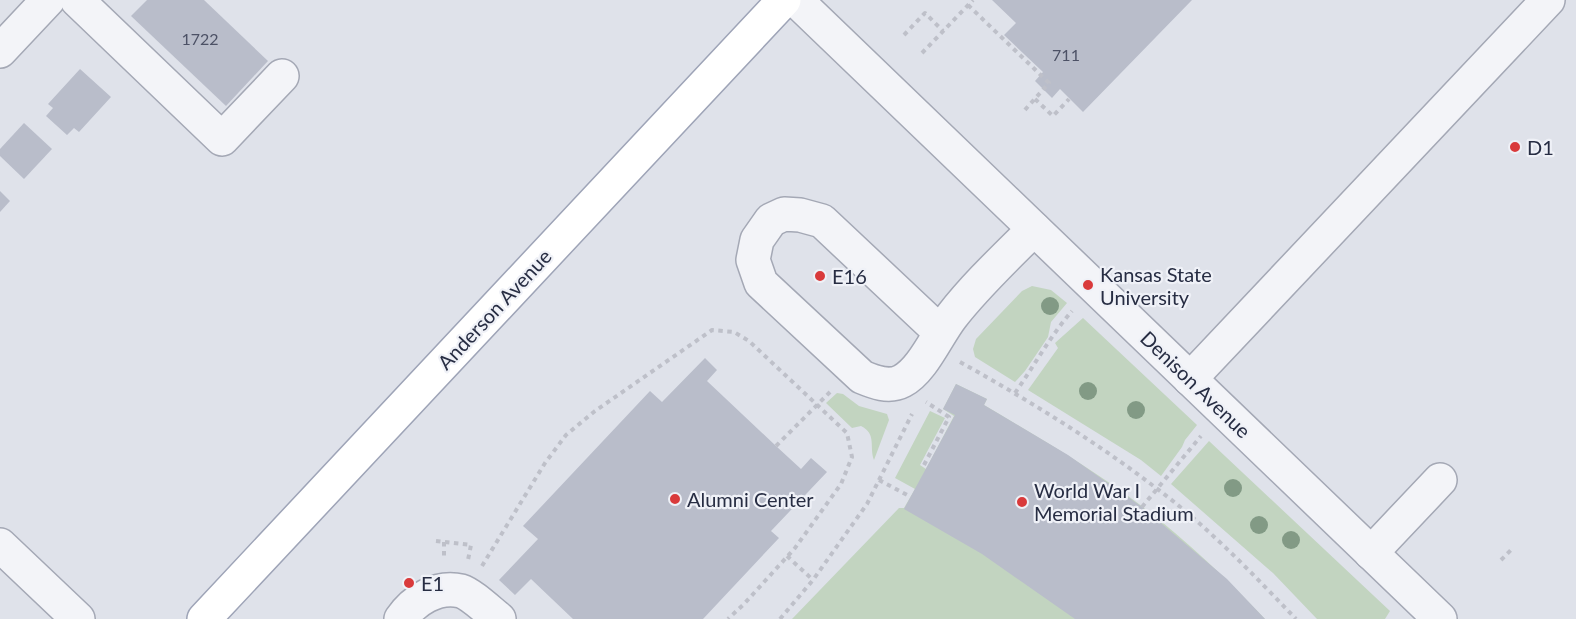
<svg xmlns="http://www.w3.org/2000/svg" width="1576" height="619" font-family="Lato,sans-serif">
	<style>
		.green { fill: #c2d4c0 }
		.building { fill: #b9bdca }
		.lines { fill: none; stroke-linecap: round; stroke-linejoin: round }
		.minor-casing { stroke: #a4a8b5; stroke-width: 36 }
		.major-casing { stroke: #9ea4b7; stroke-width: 36 }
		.path { stroke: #bec0c9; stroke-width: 4; stroke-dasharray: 4.5 4.5; stroke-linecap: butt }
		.minor { stroke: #f3f4f8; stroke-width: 33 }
		.major { stroke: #fff; stroke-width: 33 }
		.tree { fill: #829a85 }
		.poi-dot { fill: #d93a3b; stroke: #eff1f7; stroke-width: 2 }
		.labels { text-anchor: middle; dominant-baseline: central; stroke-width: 4.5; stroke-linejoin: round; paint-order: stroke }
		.number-label { font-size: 16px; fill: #4c5165 }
		.poi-label { font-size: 20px; fill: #272d43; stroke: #eff1f7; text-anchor: start }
		.street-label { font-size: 20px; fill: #272d43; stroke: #eff1f7 }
	</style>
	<rect width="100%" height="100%" fill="#dfe2ea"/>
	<g class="green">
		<path d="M1032,286l19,4 16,13 -16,19 -3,15 -8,12 -15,22 -10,11 -40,-25 -2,-8 3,-10 46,-48z"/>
		<path d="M1083,318l114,107 -12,15 -3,7 -21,29 -20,-16 -113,-70 30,-42 -3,-5z"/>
		<path d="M956,384l31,15 -3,6c54,32 109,64 159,102 44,34 84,72 122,112h-473l107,-111h5l11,-19 -20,-11 35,-67 15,7 -25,47 6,4 28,-53 -11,-7z"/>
		<path d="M837,393l6,1 16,12 28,8 2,6 -15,40c-5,-13 3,-26 -13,-34l-9,2 -26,-25z"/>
		<path d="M1209,441l181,170 -5,8h-68l-44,-46 -102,-89z"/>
	</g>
	<g class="building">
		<path d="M147,0h57l64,61 -42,45 -95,-90z"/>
		<path d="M992,0h200l-109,112 -23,-23 -8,9 -17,-17 8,-9 -39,-37 12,-12z"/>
		<path d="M80,69l31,28 -32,35 -5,-4 -7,7 -21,-19 7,-8 -5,-4z"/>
		<path d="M24,123l28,26 -28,30 -24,-23v-7z"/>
		<path d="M0,191l10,10 -10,11z"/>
		<path d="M705,358l12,12 -10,11 69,65 25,23 10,-11 16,14 -56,59 8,7 -76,81h-130l-42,-40 -16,16 -16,-15 39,-41 -15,-13 127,-135 12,11z"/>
		<path d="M956,384l31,15 -3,6 84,50 74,52 85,72 38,40h-190l-93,-65 -78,-45 51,-94 -12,-6z"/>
	</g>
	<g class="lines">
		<defs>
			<g id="minor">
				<path d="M77,0l145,139 60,-63"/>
				<path d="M796,0l644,619"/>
				<path d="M0,51l48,-51"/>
				<path d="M940,332l-118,-111 -22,-6 -16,-1 -13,6 -14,20 -4,20 8,23 101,94c12,5 27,11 40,4 21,-11 35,-46 50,-65 24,-31 54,-59 82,-87"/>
				<path d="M1190,379l358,-379"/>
				<path d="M0,545l78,74"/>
				<path d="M1371,553l69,-73"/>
				<path d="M401,619c12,-18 36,-34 60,-28 10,3 29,21 38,28"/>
			</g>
			<path id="major" d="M204,619l580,-619"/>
		</defs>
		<use href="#minor" class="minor-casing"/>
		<use href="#major" class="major-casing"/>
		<g class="path">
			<path d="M968,5l81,78 -26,29"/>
			<path d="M904,35l21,-22 18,18"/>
			<path d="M922,53l51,-53"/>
			<path d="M1035,99l18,17 16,-17"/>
			<path d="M960,362c68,38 135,79 196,126 50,37 97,86 140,131"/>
			<path d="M1015,393c19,-27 36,-58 57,-82"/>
			<path d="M776,446l54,-54"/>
			<path d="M924,465l25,-48 -23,-15"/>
			<path d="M879,480l32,17"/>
			<path d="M1142,507l59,-71"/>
			<path d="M436,541l35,4 -3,15"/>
			<path d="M444,542v17"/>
			<path d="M787,556l26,24"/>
			<path d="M1501,560l11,-11"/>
			<path d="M482,566l63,-103 21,-28 29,-24 117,-81 22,2 15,9 98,92 5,24 -11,27 -46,64 -51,56 -16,15"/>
			<path d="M780,619l33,-39 54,-76 45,-90"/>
		</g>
		<use href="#minor" class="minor"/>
		<use href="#major" class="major"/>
	</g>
	<g class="tree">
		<circle cx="1050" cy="306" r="9"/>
		<circle cx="1088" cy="391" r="9"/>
		<circle cx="1136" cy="410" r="9"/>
		<circle cx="1233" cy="488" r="9"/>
		<circle cx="1259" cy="525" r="9"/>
		<circle cx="1291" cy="540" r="9"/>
	</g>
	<g class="poi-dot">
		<circle cx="1515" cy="147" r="6"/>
		<circle cx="820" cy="276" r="6"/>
		<circle cx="1088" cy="285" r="6"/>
		<circle cx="675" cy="499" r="6"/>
		<circle cx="1022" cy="502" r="6"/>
		<circle cx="409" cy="583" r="6"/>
	</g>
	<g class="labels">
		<g class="number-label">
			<text x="200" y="38">1722</text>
			<text x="1066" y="54">711</text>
		</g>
		<g class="poi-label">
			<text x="1527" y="147">D1</text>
			<text x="1100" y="274">Kansas State<tspan x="1100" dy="23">University</tspan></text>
			<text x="832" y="276">E16</text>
			<text x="1034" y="490">World War I<tspan x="1034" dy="23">Memorial Stadium</tspan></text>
			<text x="687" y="499">Alumni Center</text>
			<text x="421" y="583">E1</text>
		</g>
		<g class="street-label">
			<text transform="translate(494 309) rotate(-47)">Anderson Avenue</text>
			<text transform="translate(1196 384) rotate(44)">Denison Avenue</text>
		</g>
	</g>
</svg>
